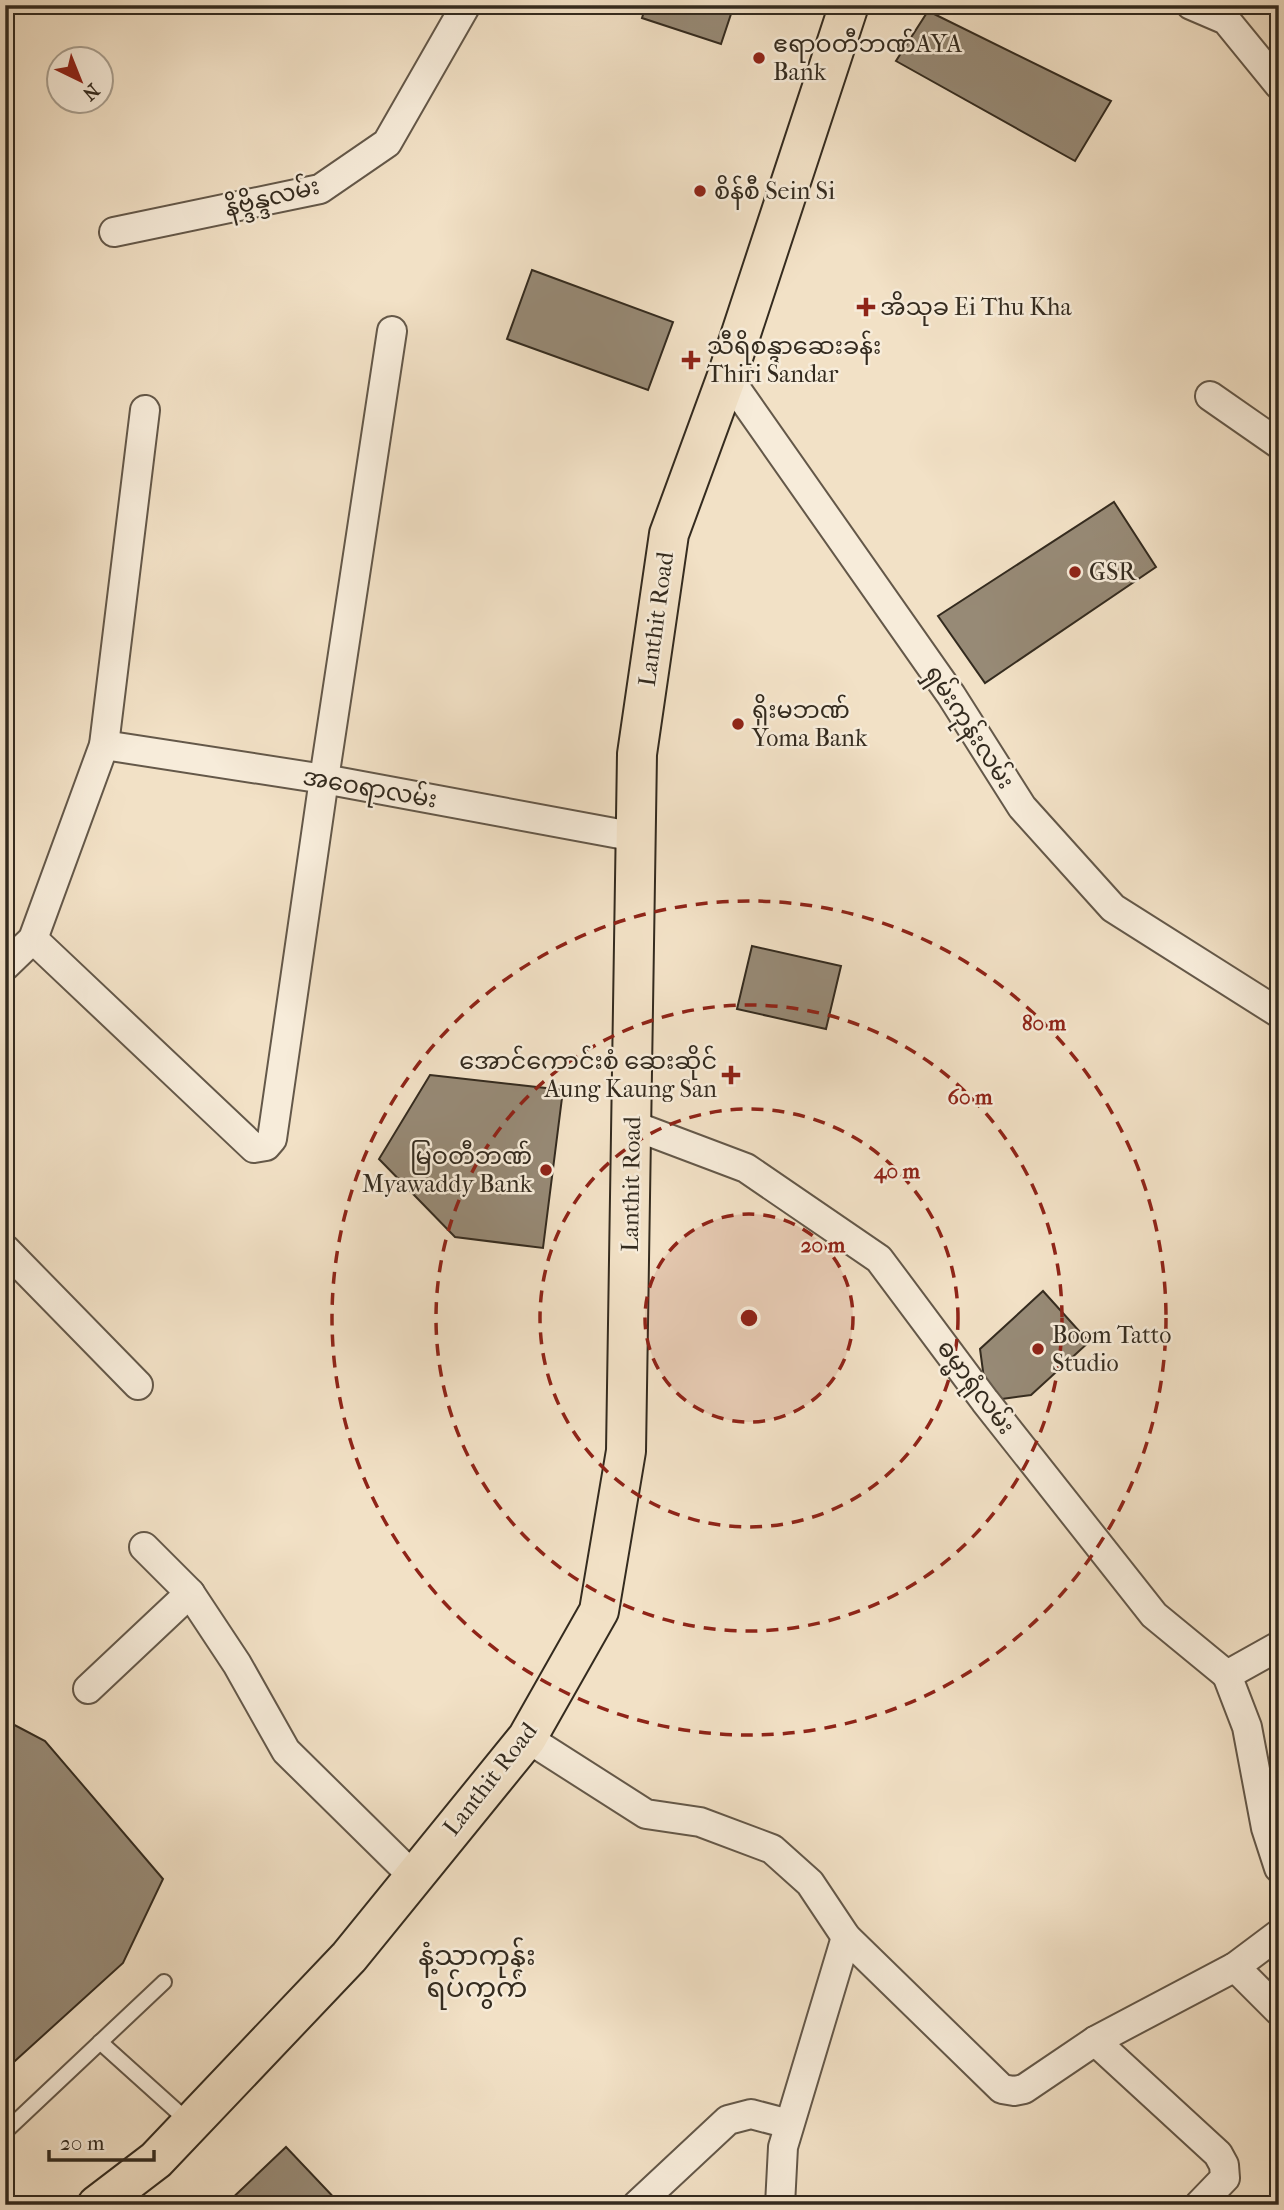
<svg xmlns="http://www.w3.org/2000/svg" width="1284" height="2210" font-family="'IM FELL French Canon','Noto Sans Myanmar',serif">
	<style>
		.building { fill: #978a76; stroke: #342b1f; stroke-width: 2 }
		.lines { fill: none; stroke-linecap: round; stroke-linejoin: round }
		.lane-casing { stroke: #645849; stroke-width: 18 }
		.street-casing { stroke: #645849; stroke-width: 32 }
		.primary-casing { stroke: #342b1f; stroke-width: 42 }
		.lane { stroke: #f7ecda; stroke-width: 14 }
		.street { stroke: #f7ecda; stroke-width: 28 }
		.primary { stroke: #f2e1c6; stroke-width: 38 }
		.ring { fill: none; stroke: #8f2418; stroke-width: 3.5; stroke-dasharray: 12 9 }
		.poi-dot { fill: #8f2418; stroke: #f7ecda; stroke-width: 2.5 }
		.labels { text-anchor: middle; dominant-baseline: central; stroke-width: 5; stroke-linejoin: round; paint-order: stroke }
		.poi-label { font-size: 24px; fill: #342b1f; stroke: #f7ecda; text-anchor: start }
		.street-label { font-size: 24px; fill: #342b1f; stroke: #f7ecda }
		.quarter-label { font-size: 28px; fill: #342b1f; stroke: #f7ecda }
		.centre { fill: #8f2418; stroke: #f7ecda; stroke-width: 3.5 }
		.ring-label { font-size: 21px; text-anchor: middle; font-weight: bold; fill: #8f2418; stroke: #f7ecda; stroke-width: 5; stroke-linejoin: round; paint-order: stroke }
	</style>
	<rect width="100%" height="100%" fill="#f2e1c6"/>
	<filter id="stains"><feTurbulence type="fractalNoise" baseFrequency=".00286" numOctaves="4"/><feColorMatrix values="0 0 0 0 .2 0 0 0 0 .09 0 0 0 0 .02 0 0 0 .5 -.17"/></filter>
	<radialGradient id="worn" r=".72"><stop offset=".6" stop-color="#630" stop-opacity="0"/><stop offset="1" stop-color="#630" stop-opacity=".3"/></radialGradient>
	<g class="building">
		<path d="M646,5h88l-13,39 -79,-26z"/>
		<path d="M928,11l183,90 -36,60 -179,-100z"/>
		<path d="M532,270l141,52 -25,68 -141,-51z"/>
		<path d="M1114,502l42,65 -171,116 -47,-67z"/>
		<path d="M752,946l89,20 -15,63 -89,-20z"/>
		<path d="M430,1075l133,15 -20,158 -88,-11 -76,-78z"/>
		<path d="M1043,1291l46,51 -58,53 -44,6 -7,-52z"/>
		<path d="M5,1720l40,21 118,138 -40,84 -118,107z"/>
		<path d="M286,2147l55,58h-116z"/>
	</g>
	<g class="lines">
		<defs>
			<g id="lane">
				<path d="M100,2042l90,81"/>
				<path d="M8,2129l156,-147"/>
			</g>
			<g id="street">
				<path d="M1191,5l35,15 53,65"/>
				<path d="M114,232l206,-43 67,-46 79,-138"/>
				<path d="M727,376l224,319 71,112 91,101 166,105"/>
				<path d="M1210,396l69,48"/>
				<path d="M104,745l220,34 312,58"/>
				<path d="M33,939l221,209 12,-2 6,-7 52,-360 68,-448"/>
				<path d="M5,966l28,-27 71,-194 41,-335"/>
				<path d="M632,1125l114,43 133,91 106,142 169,214 73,60 52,-29"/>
				<path d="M5,1249l133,136"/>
				<path d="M144,1547l46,46 47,71 49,87 128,126"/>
				<path d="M1227,1675l20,52 19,101 13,40"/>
				<path d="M88,1689l102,-96"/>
				<path d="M527,1738l119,76 54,8 72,27 38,34 36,54 156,152 12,2 10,-2 71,-48 140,-74 44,-33"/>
				<path d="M1235,1967l44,44"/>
				<path d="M1095,2041l123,113 6,11 1,13 -26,27"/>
				<path d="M637,2205l91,-85 23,-6 38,10"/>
				<path d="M780,2205l3,-58 63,-210"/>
			</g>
			<path id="primary" d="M97,2205l59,-45 193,-203 178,-219 72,-127 27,-160 11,-697 32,-220 58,-158 122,-371"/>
		</defs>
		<use href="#lane" class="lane-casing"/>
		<use href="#street" class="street-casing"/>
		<use href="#primary" class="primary-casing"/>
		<use href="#lane" class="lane"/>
		<use href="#street" class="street"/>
		<use href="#primary" class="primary"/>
	</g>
	<circle cx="749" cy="1318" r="104" fill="#8f2418" fill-opacity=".12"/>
	<g class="ring">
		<circle cx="749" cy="1318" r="104"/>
		<circle cx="749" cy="1318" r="209"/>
		<circle cx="749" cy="1318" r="313"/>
		<circle cx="749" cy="1318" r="417"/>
	</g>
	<g class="poi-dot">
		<circle cx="759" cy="58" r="7"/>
		<circle cx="700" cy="191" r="7"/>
		<path d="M862.5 296.5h7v7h7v7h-7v7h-7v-7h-7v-7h7z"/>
		<path d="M687.5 349.5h7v7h7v7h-7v7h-7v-7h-7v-7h7z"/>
		<circle cx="1075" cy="572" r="7"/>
		<circle cx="738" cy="724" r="7"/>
		<path d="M727.5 1064.5h7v7h7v7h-7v7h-7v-7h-7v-7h7z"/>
		<circle cx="546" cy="1170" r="7"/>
		<circle cx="1038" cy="1349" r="7"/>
	</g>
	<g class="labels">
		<g class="poi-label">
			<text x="773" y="44">ဧရာဝတီဘဏ်AYA<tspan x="773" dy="28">Bank</tspan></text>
			<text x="714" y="191">စိန်စီ Sein Si</text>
			<text x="880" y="307">အိသုခ Ei Thu Kha</text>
			<text x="707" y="346">သီရိစန္ဒာဆေးခန်း<tspan x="707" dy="28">Thiri Sandar</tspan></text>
			<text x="1089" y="572">GSR</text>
			<text x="752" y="710">ရိုးမဘဏ်<tspan x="752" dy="28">Yoma Bank</tspan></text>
			<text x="717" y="1061" text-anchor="end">အောင်ကောင်းစံ ဆေးဆိုင်<tspan x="717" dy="28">Aung Kaung San</tspan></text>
			<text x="532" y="1156" text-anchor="end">မြဝတီဘဏ်<tspan x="532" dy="28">Myawaddy Bank</tspan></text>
			<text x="1052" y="1335">Boom Tatto<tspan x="1052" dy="28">Studio</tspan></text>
		</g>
		<g class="street-label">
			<text transform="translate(272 197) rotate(-14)">နိဗ္ဒိန္ဒလမ်း</text>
			<text transform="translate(656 619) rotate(-82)">Lanthit Road</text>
			<text transform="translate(970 727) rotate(57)">ရှမ်းကုန်းလမ်း</text>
			<text transform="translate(370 788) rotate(10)">အဝေရာလမ်း</text>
			<text transform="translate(631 1184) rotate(-89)">Lanthit Road</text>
			<text transform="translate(976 1387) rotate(53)">ဓမ္မာရုံလမ်း</text>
			<text transform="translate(490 1779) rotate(-52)">Lanthit Road</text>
		</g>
		<g class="quarter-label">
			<text x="477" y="1955">နံ့သာကုန်း<tspan x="477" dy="32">ရပ်ကွက်</tspan></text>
		</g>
	</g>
	<circle cx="749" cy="1318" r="10" class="centre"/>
	<g class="ring-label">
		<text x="1044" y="1030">80 m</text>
		<text x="970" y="1104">60 m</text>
		<text x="897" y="1178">40 m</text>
		<text x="823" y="1252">20 m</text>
	</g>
	<rect width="1284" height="2210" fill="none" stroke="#f2e1c6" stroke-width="28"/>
	<rect x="7" y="7" width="1270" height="2196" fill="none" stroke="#342b1f" stroke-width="3.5"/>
	<rect x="14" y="14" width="1256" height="2182" fill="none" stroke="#342b1f" stroke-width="2"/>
	<g transform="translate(80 80) rotate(137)"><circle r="33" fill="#f7ecda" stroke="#a99f8f" stroke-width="2"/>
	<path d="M0-5L12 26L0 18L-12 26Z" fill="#8f2418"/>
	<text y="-10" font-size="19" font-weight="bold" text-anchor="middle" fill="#342b1f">N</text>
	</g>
	<path d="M49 2150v10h105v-10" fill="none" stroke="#342b1f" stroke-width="3.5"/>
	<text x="60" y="2150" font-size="21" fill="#342b1f" stroke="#f7ecda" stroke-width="5" paint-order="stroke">20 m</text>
	<rect width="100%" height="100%" filter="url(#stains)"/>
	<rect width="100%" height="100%" fill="url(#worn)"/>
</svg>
